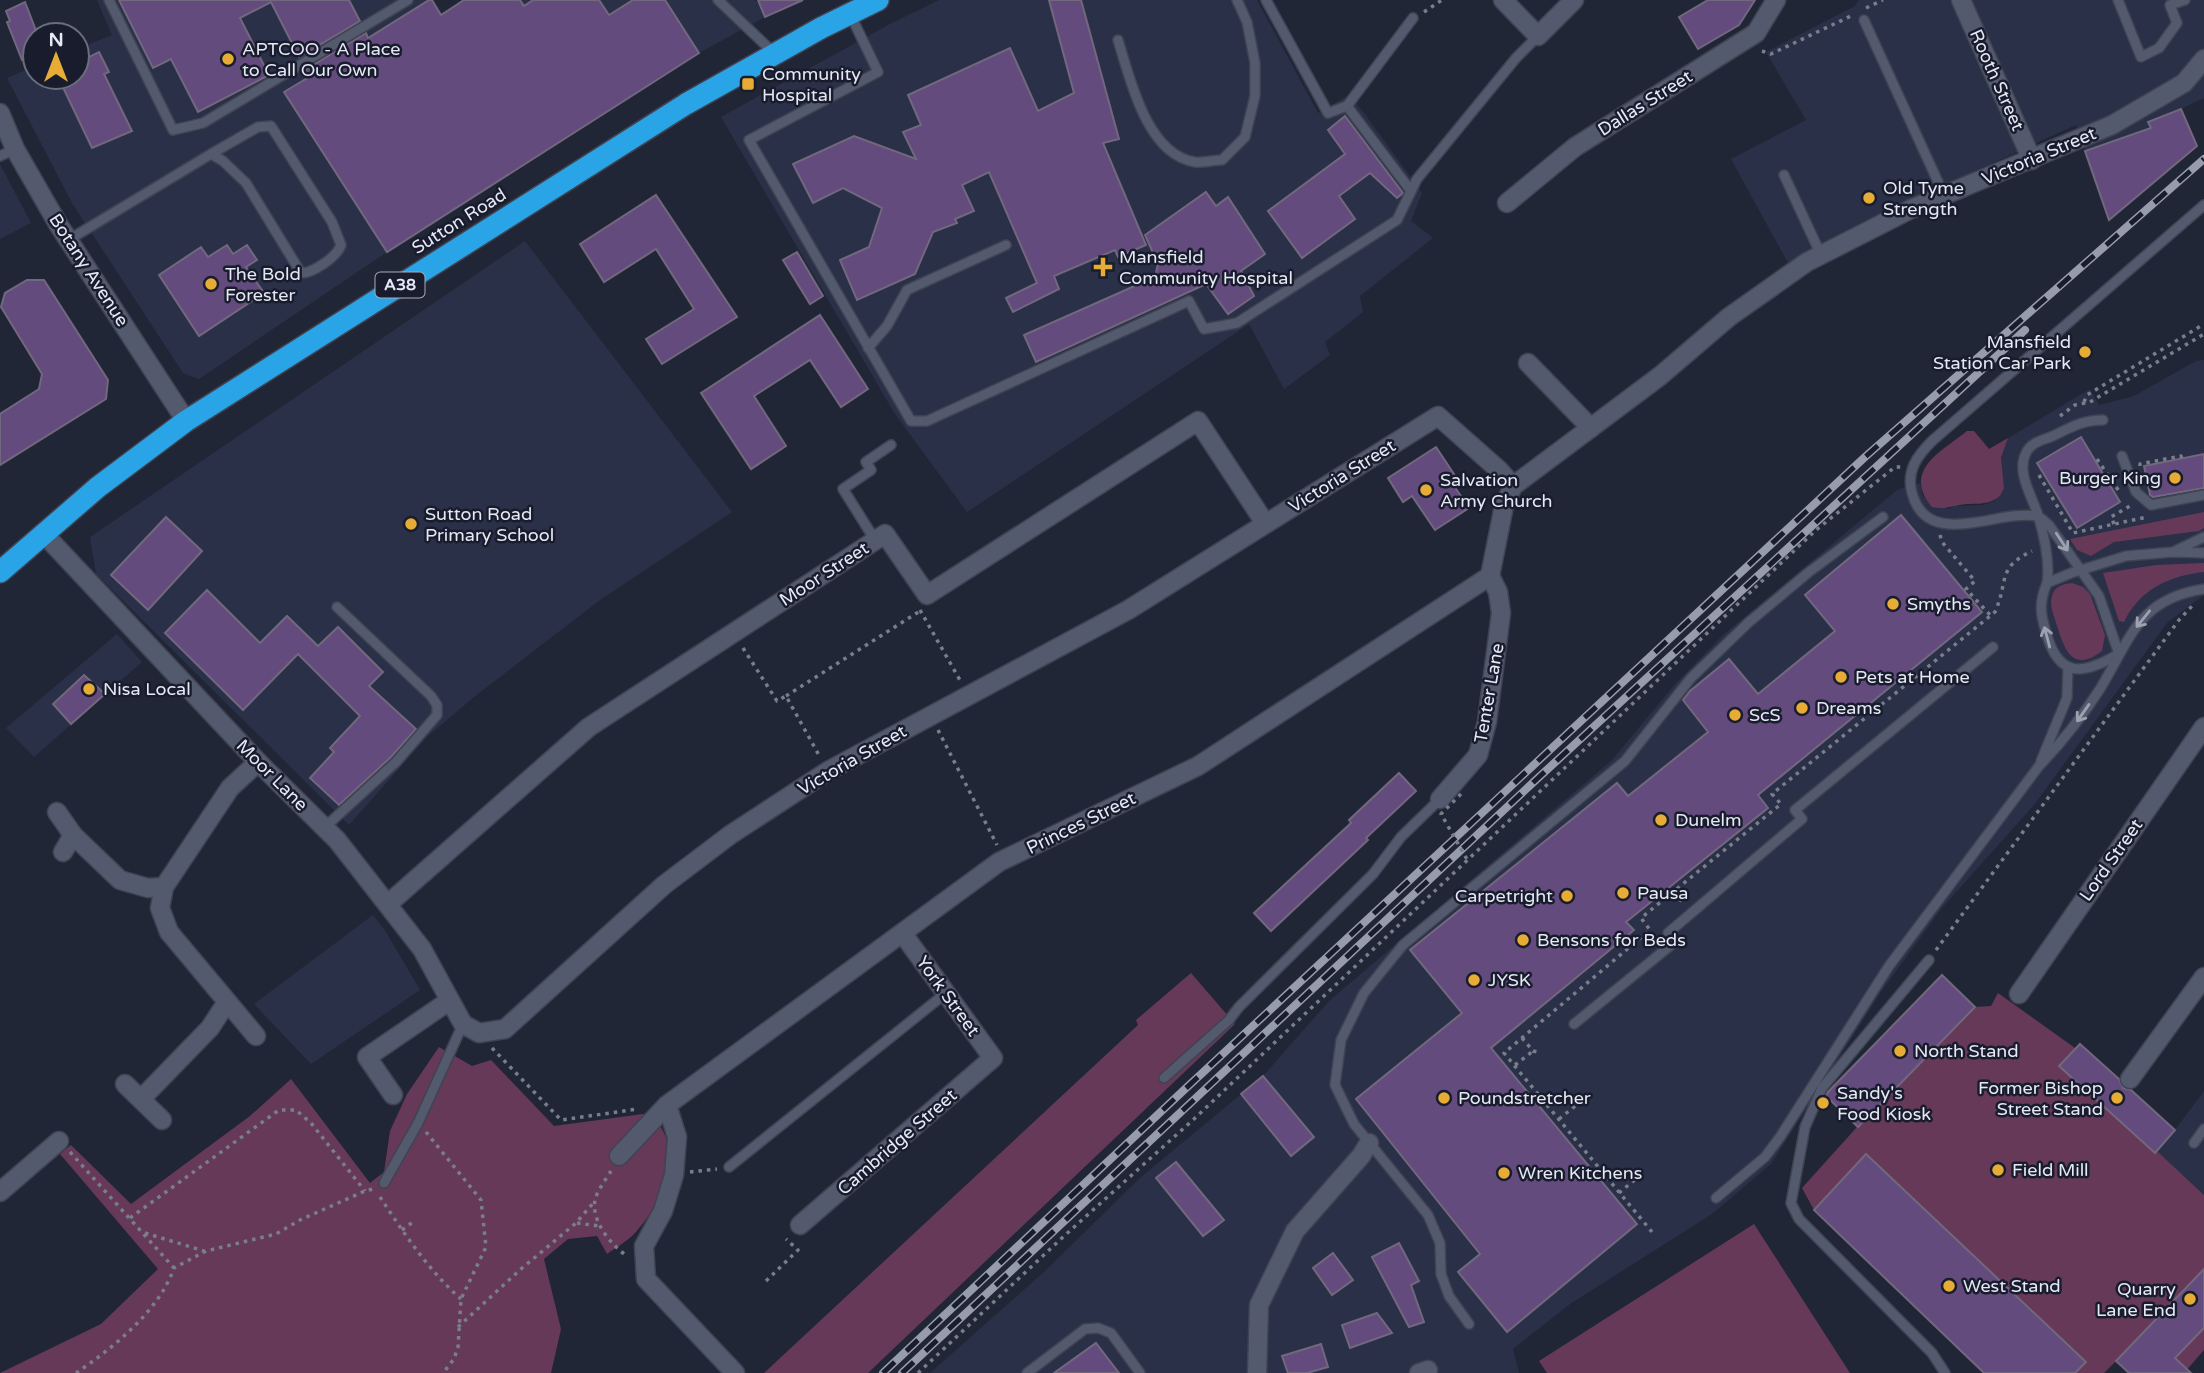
<svg xmlns="http://www.w3.org/2000/svg" width="2204" height="1373" font-family="'Varela Round',sans-serif">
	<style>
		.built { fill: #2a3047 }
		.green { fill: #663958 }
		.building { fill: #634b7d; stroke: #72687d; stroke-width: 2 }
		.lines { fill: none; stroke-linecap: round; stroke-linejoin: round }
		.lane-casing { stroke: #3f4352; stroke-width: 12 }
		.street-casing { stroke: #3f4352; stroke-width: 21 }
		.highway-casing { stroke: #3f4352; stroke-width: 24 }
		.path { stroke: #797e8c; stroke-width: 3.5; stroke-dasharray: 3.5 5; stroke-linecap: butt }
		.lane { stroke: #545a6e; stroke-width: 9 }
		.street { stroke: #545a6e; stroke-width: 18 }
		.highway { stroke: #29a5e7; stroke-width: 21 }
		.rail-casing { stroke: #979caa; stroke-width: 8 }
		.rail { stroke: #181c2d; stroke-width: 5; stroke-dasharray: 16; stroke-linecap: butt }
		.path-bridge { stroke: #797e8c; stroke-width: 3.5; stroke-dasharray: 3.5 5; stroke-linecap: butt }
		.oneway { stroke: #9ca2b2 }
		.poi-dot { fill: #e7ac36; stroke: #181c2d; stroke-width: 2.5 }
		.labels { text-anchor: middle; dominant-baseline: central; stroke-width: 5; stroke-linejoin: round; paint-order: stroke }
		.shield { fill: #181c2d; stroke: #a8acb9; stroke-width: 2 }
		.shield-label { font-size: 16px; font-weight: bold; fill: #e5e9f5 }
		.poi-label { font-size: 18px; fill: #e5e9f5; stroke: #181c2d; text-anchor: start }
		.street-label { font-size: 18px; fill: #e5e9f5; stroke: #181c2d }
	</style>
	<rect width="100%" height="100%" fill="#212637"/>
	<g class="built">
		<path d="M97,0h335l10,14 22,-14h290l5,2 6,15 -66,36 -312,199 -188,127 -16,-6 -111,-170 -65,-125 28,-12v11h42v-28l35,-14z"/>
		<path d="M939,0h318l61,113 31,-18 16,19 57,79 -11,28 22,17 -73,58 3,16 -38,30 5,13 -46,34 -35,-65 -282,188 -72,-98 -174,-297 167,-92z"/>
		<path d="M1859,0h345v98l-23,11 16,37 -88,74 -33,-95 -204,93 -84,45 -57,-104 75,-39 -40,-68 89,-46z"/>
		<path d="M0,164l31,59 -31,16z"/>
		<path d="M525,241l207,271 -132,88 -126,97 -47,40 -78,88 -253,-251 -6,-37z"/>
		<path d="M2204,360v235l-37,28 -133,182 -92,103 -61,84 -110,172 -59,50 -142,90 -57,45 6,24h-589l115,-102 96,-94 122,-101 66,-75 283,-241 64,-77 47,-48 174,-145 23,-7 3,13 25,13 7,-3 28,-1 11,-4 6,-5 3,-17 -3,-9 1,-12 7,-20 82,-49 9,16 35,-9 62,-35z"/>
		<path d="M117,634l25,28 -108,95 -28,-29z"/>
		<path d="M373,915l13,17 34,58 -109,74 -57,-60z"/>
		<path d="M2204,1091v104l-47,-44 18,-21z"/>
	</g>
	<g class="green">
		<path d="M1967,431h7l15,18 19,-11 -7,20 3,30 -4,8c-15,12 -28,5 -45,10 -10,2 -13,3 -23,1 -30,-37 9,-55 35,-76z"/>
		<path d="M2204,512v16l-5,3 -85,11 -23,14 -14,-6 -7,-11z"/>
		<path d="M2204,563v9c-35,4 -64,17 -80,50l-5,-1 -16,-48 53,-8z"/>
		<path d="M2072,583l11,4 7,7 15,41 -3,16c-29,22 -37,0 -45,-25 -3,-11 -9,-22 -4,-33 4,-8 12,-9 19,-10z"/>
		<path d="M1191,973l44,51 -367,349h-104l374,-348 -2,-5z"/>
		<path d="M1942,975l33,32 16,-1 7,-13 77,55 5,-5 95,88 -18,20 47,44v155l-20,23h-55l-13,-12 -12,12h-120l-170,-163 -12,-22 55,-61 -33,-33z"/>
		<path d="M439,1047l33,19 19,-6 63,66 89,-12c5,3 13,7 17,12 23,33 -2,84 -27,109 -7,7 -18,13 -26,19l-10,-18 -29,3 -24,20 17,70 -10,44h-551l101,-49 57,-55 -98,-115 11,-9 60,59 119,-88 41,-37 79,104 14,-11 6,-41 17,-37z"/>
		<path d="M1754,1224l96,149h-303l-8,-12z"/>
	</g>
	<g class="building">
		<path d="M119,0h230l11,21 -61,36 -28,-55 -31,16 29,57 -71,37 -27,-53 -18,9z"/>
		<path d="M429,0h3l9,15 23,-15h56l4,6 9,-6h66l10,15 24,-15h32l34,53 -312,199 -103,-160 25,-15 -4,-7 61,-37 2,5z"/>
		<path d="M758,0h45l-38,17z"/>
		<path d="M1049,0h32l38,139 -16,4 43,102 -28,12 -3,-7 -61,26 5,13 -46,23 -7,-14 31,-15 -48,-111 -27,13 12,26 -19,8 2,4 -24,9 -18,42 -58,26 -17,-40 29,-13 13,-39 -39,-20 -30,15 -20,-39 61,-28 62,23 -13,-27 18,-7 -13,-30 102,-47 28,63 36,-18z"/>
		<path d="M1708,0h47l-16,25 -41,24 -19,-32z"/>
		<path d="M25,2l10,26v27l-13,5 -15,-38 3,-1 -4,-10z"/>
		<path d="M99,52l10,20 -5,2 28,57 -40,17 -34,-71h19v-14z"/>
		<path d="M2181,109l16,37 -88,74 -24,-69 66,-23 -3,-6z"/>
		<path d="M1345,116l58,77 -6,5 -27,-25 -31,23 16,23 -53,39 -34,-47 77,-57 -17,-24z"/>
		<path d="M1206,192l10,14 12,-9 37,57 -24,17 13,25 -26,18 -22,-30 -170,78 -12,-27 131,-58 3,-13 -13,-29z"/>
		<path d="M656,195l81,122 -75,47 -16,-25 48,-30 -38,-60 -52,33 -24,-38z"/>
		<path d="M227,245l6,9 14,-9 10,15 -11,7 18,26 -65,43 -40,-61 42,-28 7,10z"/>
		<path d="M797,252l26,44 -13,8 -27,-44z"/>
		<path d="M27,280h17l64,100 -2,19 -106,66v-51l39,-25 3,-15 -41,-67 4,-14z"/>
		<path d="M820,315l48,74 -27,18 -31,-47 -56,36 32,50 -35,23 -50,-76z"/>
		<path d="M2081,437l39,65 -43,26 -40,-65z"/>
		<path d="M1436,447l22,33 -6,3 17,25 -34,22 -23,-34 -9,6 -15,-24z"/>
		<path d="M2204,454v34l-51,9 -3,-2 -6,-29z"/>
		<path d="M1901,515l81,97 -224,183 10,13 -142,114 8,8 -143,118 146,176 -130,108 -49,-60 22,-18 -124,-155 106,-86 -52,-63 207,-167 11,13 80,-64 -25,-32 7,-9 39,-32 29,35 77,-63 -30,-36z"/>
		<path d="M166,517l36,34 -54,59 -37,-35z"/>
		<path d="M207,590l53,53 27,-27 31,30 20,-19 45,45 -14,14 47,43 -25,28 -52,48 -29,-27 24,-26 -4,-4 30,-32 -62,-62 -55,56 -78,-77z"/>
		<path d="M84,675l21,19 -34,30 -18,-20z"/>
		<path d="M1399,773l17,18 -50,47 2,2 -97,91 -17,-18 97,-90 -2,-3z"/>
		<path d="M1942,975l33,32 -117,120 -32,-31 2,-4z"/>
		<path d="M2080,1044l39,35 4,9 8,2 44,40 -20,23 -96,-87z"/>
		<path d="M1263,1076l51,61 -23,19 -50,-62z"/>
		<path d="M1866,1154l220,208 -11,11h-91l-170,-163z"/>
		<path d="M1176,1162l48,58 -21,16 -47,-58z"/>
		<path d="M1399,1243l20,38 -8,4 13,37 -15,5 -37,-70z"/>
		<path d="M1333,1253l20,27 -21,15 -19,-27z"/>
		<path d="M2204,1269v59l-29,30 16,15h-62l-13,-12z"/>
		<path d="M1377,1313l15,20 -42,15 -8,-23z"/>
		<path d="M1096,1343l23,30h-65z"/>
		<path d="M1321,1344l7,23 -21,6h-19l-6,-17z"/>
	</g>
	<g class="lines">
		<defs>
			<g id="lane">
				<path d="M109,0l64,130 30,-7 205,-123"/>
				<path d="M718,0l56,53"/>
				<path d="M1266,0l62,113 19,-7 64,85"/>
				<path d="M2118,0l23,57 18,-9 18,-25 -7,-18 15,-5"/>
				<path d="M850,14l28,58 -129,68 162,281h16l262,-120 15,28 33,-6 160,-103 20,-41 99,-121 22,-22"/>
				<path d="M1864,20l80,175"/>
				<path d="M1118,40c12,39 29,115 77,122 9,1 19,-2 27,-2l23,-23 10,-41v-33l-8,-41 -10,-22"/>
				<path d="M1347,106l66,-88"/>
				<path d="M0,156l15,-7"/>
				<path d="M1784,175l37,80"/>
				<path d="M70,239l141,-85 12,7 23,22 55,90c12,0 36,-16 40,-28l-9,-23 -61,-96 -13,1 -47,27"/>
				<path d="M868,348l19,-22 20,-36 99,-45"/>
				<path d="M2122,456l14,36 15,13 53,-10"/>
				<path d="M875,540l-32,-51 28,-19 -5,-8 25,-17"/>
				<path d="M2175,551l29,-14"/>
				<path d="M2047,583c3,-20 -3,-48 -9,-68 -6,-19 -22,-43 -12,-62 5,-11 17,-13 27,-17 18,-9 30,-16 50,-16"/>
				<path d="M2119,654l-20,-58 -50,-71c-4,-3 -8,-8 -13,-9 -38,-7 -109,35 -124,-23 -6,-22 5,-37 20,-52l272,-236"/>
				<path d="M2117,655c-36,21 -59,22 -71,-23 -6,-19 -7,-30 1,-49l24,-10 55,-17 47,-4 31,1"/>
				<path d="M2041,761l26,-63 1,-31"/>
				<path d="M324,828l72,-66 41,-47v-10l-6,-9 -94,-89"/>
				<path d="M1929,960l-107,128 -17,39 -14,76 8,16 133,134 13,20"/>
				<path d="M1574,1024l102,-83 -8,-8 134,-114 -7,-9 198,-163"/>
				<path d="M1164,1078l65,-58 10,-13 134,-133 28,-37 39,-38"/>
				<path d="M2194,1143l10,-14"/>
				<path d="M729,1167l217,-174"/>
				<path d="M384,1183l34,-60 45,-99"/>
				<path d="M1716,1198l49,-41 15,-20 109,-171 150,-200c23,-24 43,-49 61,-77 31,-51 38,-90 104,-100"/>
				<path d="M1469,1324l-20,-28 -8,-22 -1,-31 -12,-28 -74,-91 -19,-39 6,-45 23,-47 39,-48 222,-184 66,-83 57,-55 61,-51 74,-55"/>
				<path d="M1027,1373l58,-44 13,-1 13,5 29,40"/>
			</g>
			<g id="street">
				<path d="M1503,0l35,36 36,-36"/>
				<path d="M1961,0l71,160"/>
				<path d="M0,113l15,36 43,75 128,197"/>
				<path d="M1507,203l68,-56 181,-114 20,-33"/>
				<path d="M1528,363l63,65"/>
				<path d="M43,533l215,229 79,78 85,109 41,75 16,9 26,-4 159,-144 66,-50 98,-64 300,-161 310,-194 61,54 14,16"/>
				<path d="M1440,799l38,-44 9,-33 14,-109 -3,-21 -8,-16"/>
				<path d="M57,812l16,23 47,45 28,8 16,-1"/>
				<path d="M63,852l10,-17"/>
				<path d="M388,904l201,-177 296,-193 42,61 271,-174 67,102"/>
				<path d="M2019,994l185,-267"/>
				<path d="M256,1036l-87,-104 -9,-24 4,-21 66,-99 28,-26"/>
				<path d="M2130,1079l74,-102"/>
				<path d="M125,1084l37,36"/>
				<path d="M393,1095l-26,-38 82,-56"/>
				<path d="M142,1098l68,-70 17,-26"/>
				<path d="M667,1105l10,32 -3,38 -11,36 -19,35 2,33 89,94"/>
				<path d="M619,1156l48,-51 332,-243 199,-96 292,-190 14,-70 9,-20 147,-110 69,-59 78,-55 104,-53 201,-84 72,-42 20,-24"/>
				<path d="M0,1192l59,-51"/>
				<path d="M800,1225l193,-167 -90,-124"/>
				<path d="M1257,1373l2,-68 36,-74 66,-75 8,-13"/>
				<path d="M1419,1373l9,-3"/>
			</g>
			<path id="highway" d="M0,572l98,-85 88,-66 500,-317 135,-76 57,-28"/>
		</defs>
		<use href="#lane" class="lane-casing"/>
		<use href="#street" class="street-casing"/>
		<use href="#highway" class="highway-casing"/>
		<g class="path">
			<path d="M1866,8l17,-8"/>
			<path d="M1424,12l18,-12"/>
			<path d="M1762,51l9,3 82,-39"/>
			<path d="M2084,402l3,-7 117,-71"/>
			<path d="M2060,416l15,-11 15,-3 114,-68"/>
			<path d="M2097,459l24,35"/>
			<path d="M2140,466v-2l41,-8 1,3"/>
			<path d="M2039,475l34,58 74,-16"/>
			<path d="M2114,524l-3,-7 19,-11"/>
			<path d="M1940,535l2,7 33,39 -9,8 25,27"/>
			<path d="M920,610l41,72"/>
			<path d="M743,648l34,53 9,-5 34,61"/>
			<path d="M786,696l134,-85"/>
			<path d="M938,730l59,115"/>
			<path d="M1674,892l9,11"/>
			<path d="M1936,950l243,-330 14,-15"/>
			<path d="M1522,1038l11,13 5,1"/>
			<path d="M492,1048l69,72 77,-11"/>
			<path d="M1515,1065l18,-14"/>
			<path d="M1559,1119l20,-16"/>
			<path d="M426,1132l55,68 5,47 -25,52 -3,48 -4,12 -11,14"/>
			<path d="M70,1152l104,116"/>
			<path d="M611,1171c-5,8 -14,20 -16,29 -4,21 16,45 32,56"/>
			<path d="M690,1172l27,-3"/>
			<path d="M1619,1193l19,-16"/>
			<path d="M380,1197c23,35 49,74 81,102"/>
			<path d="M130,1218l149,-108h17l15,13 54,68"/>
			<path d="M577,1223l22,3"/>
			<path d="M402,1230l11,-8"/>
			<path d="M1652,1232l-148,-179 146,-123 -9,-12 140,-114 -9,-10 223,-182c14,-31 1,-44 37,-61"/>
			<path d="M145,1233l59,18"/>
			<path d="M766,1281l32,-31 -12,-11"/>
			<path d="M458,1327l63,-58 55,-46 19,-22"/>
			<path d="M76,1373c37,-25 83,-62 98,-105l32,-17 70,-17 24,-14 65,-29 8,-2"/>
			<path d="M918,1373l145,-136 131,-118 622,-589 79,-63h6"/>
		</g>
		<use href="#lane" class="lane"/>
		<use href="#street" class="street"/>
		<use href="#highway" class="highway"/>
		<defs>
			<g id="rail">
				<path d="M883,1373l301,-283 681,-633 339,-298"/>
				<path d="M902,1373l636,-595 487,-448"/>
			</g>
		</defs>
		<use href="#rail" class="rail-casing"/>
		<use href="#rail" class="rail"/>
		<path class="path-bridge" d="M1461,794l-20,20 27,47"/>
	</g>
	<defs><path id="oneway-shaft" d="M-6 0H5M1.5-3L5.5 0L1.5 3" fill="none" stroke-width="1.6" stroke-linecap="round" stroke-linejoin="round" transform="scale(1.75)"/></defs>
	<g class="oneway">
		<use href="#oneway-shaft" transform="translate(2062 542) rotate(57)"/>
		<use href="#oneway-shaft" transform="translate(2143 619) rotate(129)"/>
		<use href="#oneway-shaft" transform="translate(2047 637) rotate(-105)"/>
		<use href="#oneway-shaft" transform="translate(2083 713) rotate(125)"/>
	</g>
	<g class="poi-dot">
		<circle cx="228" cy="59" r="7"/>
		<rect x="741" y="77" width="14" height="14" rx="3.5"/>
		<circle cx="1869" cy="198" r="7"/>
		<path d="M1099.5 256.5h7v7h7v7h-7v7h-7v-7h-7v-7h7z"/>
		<circle cx="211" cy="284" r="7"/>
		<circle cx="2085" cy="352" r="7"/>
		<circle cx="2175" cy="478" r="7"/>
		<circle cx="1426" cy="490" r="7"/>
		<circle cx="411" cy="524" r="7"/>
		<circle cx="1893" cy="604" r="7"/>
		<circle cx="1841" cy="677" r="7"/>
		<circle cx="89" cy="689" r="7"/>
		<circle cx="1802" cy="708" r="7"/>
		<circle cx="1735" cy="715" r="7"/>
		<circle cx="1661" cy="820" r="7"/>
		<circle cx="1623" cy="893" r="7"/>
		<circle cx="1567" cy="896" r="7"/>
		<circle cx="1523" cy="940" r="7"/>
		<circle cx="1474" cy="980" r="7"/>
		<circle cx="1900" cy="1051" r="7"/>
		<circle cx="1444" cy="1098" r="7"/>
		<circle cx="2117" cy="1098" r="7"/>
		<circle cx="1823" cy="1103" r="7"/>
		<circle cx="1998" cy="1170" r="7"/>
		<circle cx="1504" cy="1173" r="7"/>
		<circle cx="1949" cy="1286" r="7"/>
		<circle cx="2190" cy="1299" r="7"/>
	</g>
	<g class="labels">
		<rect class="shield" x="375.5" y="272.5" width="49" height="25" rx="5"/>
		<g class="shield-label">
			<text x="400" y="285">A38</text>
		</g>
		<g class="poi-label">
			<text x="242" y="49">APTCOO - A Place<tspan x="242" dy="21">to Call Our Own</tspan></text>
			<text x="762" y="74">Community<tspan x="762" dy="21">Hospital</tspan></text>
			<text x="1883" y="188">Old Tyme<tspan x="1883" dy="21">Strength</tspan></text>
			<text x="1119" y="257">Mansfield<tspan x="1119" dy="21">Community Hospital</tspan></text>
			<text x="225" y="274">The Bold<tspan x="225" dy="21">Forester</tspan></text>
			<text x="2071" y="342" text-anchor="end">Mansfield<tspan x="2071" dy="21">Station Car Park</tspan></text>
			<text x="2161" y="478" text-anchor="end">Burger King</text>
			<text x="1440" y="480">Salvation<tspan x="1440" dy="21">Army Church</tspan></text>
			<text x="425" y="514">Sutton Road<tspan x="425" dy="21">Primary School</tspan></text>
			<text x="1907" y="604">Smyths</text>
			<text x="1855" y="677">Pets at Home</text>
			<text x="103" y="689">Nisa Local</text>
			<text x="1816" y="708">Dreams</text>
			<text x="1749" y="715">ScS</text>
			<text x="1675" y="820">Dunelm</text>
			<text x="1637" y="893">Pausa</text>
			<text x="1553" y="896" text-anchor="end">Carpetright</text>
			<text x="1537" y="940">Bensons for Beds</text>
			<text x="1488" y="980">JYSK</text>
			<text x="1914" y="1051">North Stand</text>
			<text x="2103" y="1088" text-anchor="end">Former Bishop<tspan x="2103" dy="21">Street Stand</tspan></text>
			<text x="1837" y="1093">Sandy's<tspan x="1837" dy="21">Food Kiosk</tspan></text>
			<text x="1458" y="1098">Poundstretcher</text>
			<text x="2012" y="1170">Field Mill</text>
			<text x="1518" y="1173">Wren Kitchens</text>
			<text x="1963" y="1286">West Stand</text>
			<text x="2176" y="1289" text-anchor="end">Quarry<tspan x="2176" dy="21">Lane End</tspan></text>
		</g>
		<g class="street-label">
			<text transform="translate(1997 80) rotate(66)">Rooth Street</text>
			<text transform="translate(1645 103) rotate(-32)">Dallas Street</text>
			<text transform="translate(2039 156) rotate(-23)">Victoria Street</text>
			<text transform="translate(459 221) rotate(-32)">Sutton Road</text>
			<text transform="translate(89 270) rotate(57)">Botany Avenue</text>
			<text transform="translate(1342 476) rotate(-32)">Victoria Street</text>
			<text transform="translate(824 574) rotate(-33)">Moor Street</text>
			<text transform="translate(1489 693) rotate(-80)">Tenter Lane</text>
			<text transform="translate(852 760) rotate(-30)">Victoria Street</text>
			<text transform="translate(272 775) rotate(45)">Moor Lane</text>
			<text transform="translate(1081 823) rotate(-26)">Princes Street</text>
			<text transform="translate(2111 860) rotate(-55)">Lord Street</text>
			<text transform="translate(948 996) rotate(54)">York Street</text>
			<text transform="translate(897 1142) rotate(-41)">Cambridge Street</text>
		</g>
	</g>
	<g transform="translate(56 56)"><circle r="33" fill="#181c2d" stroke="#6a6e7d" stroke-width="2"/>
	<path d="M0-5L12 26L0 18L-12 26Z" fill="#e7ac36"/>
	<text y="-10" font-size="19" font-weight="bold" text-anchor="middle" fill="#e5e9f5">N</text>
	</g>
</svg>
